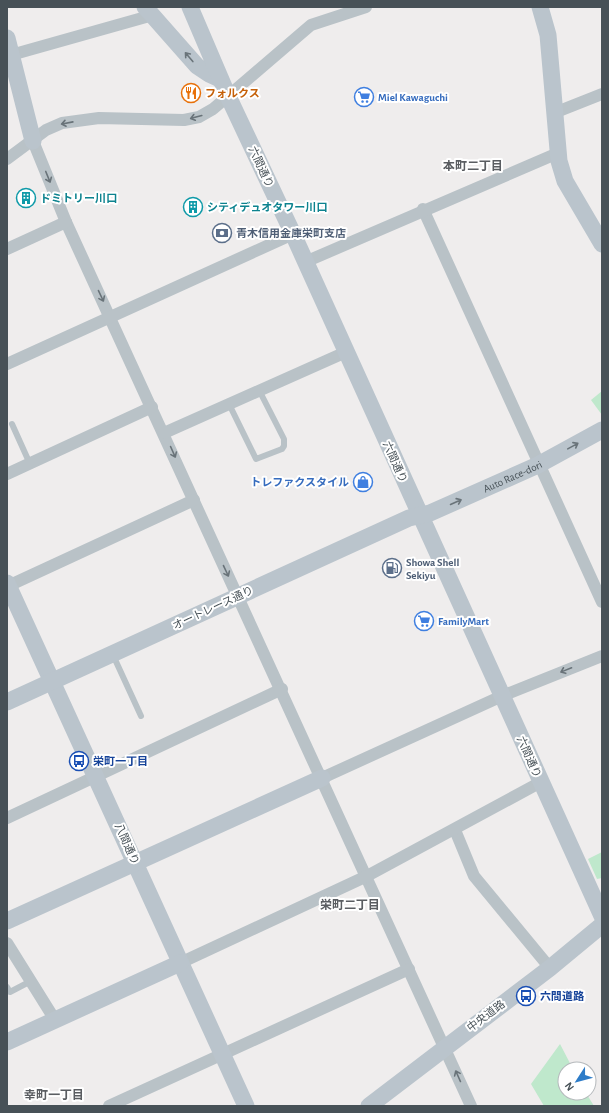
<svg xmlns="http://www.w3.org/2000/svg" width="609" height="1113" font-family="'Alegreya Sans','Noto Sans JP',sans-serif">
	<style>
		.green { fill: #bfe8cc }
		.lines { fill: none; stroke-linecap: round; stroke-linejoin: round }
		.lane { stroke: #b9c2c7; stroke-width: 6 }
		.street { stroke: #b9c2c7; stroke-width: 12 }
		.secondary { stroke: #bac4cc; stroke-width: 17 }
		.oneway { stroke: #6a747a }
		.oneway2 { stroke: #697379 }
		.labels { text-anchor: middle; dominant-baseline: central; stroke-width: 4; stroke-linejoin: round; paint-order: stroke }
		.food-label { font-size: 11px; font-weight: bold; fill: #c56008; stroke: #fff; text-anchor: start }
		.shop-label { font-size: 11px; font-weight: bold; fill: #366cbe; stroke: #fff; text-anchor: start }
		.street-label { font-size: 11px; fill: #475157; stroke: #fff }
		.culture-label { font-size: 11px; font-weight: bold; fill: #0d838f; stroke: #fff; text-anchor: start }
		.service-label { font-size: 11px; font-weight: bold; fill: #4e5e75; stroke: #fff; text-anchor: start }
		.transit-label { font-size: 11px; font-weight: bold; fill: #164399; stroke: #fff; text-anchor: start }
		.neighbourhood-label { font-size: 12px; font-weight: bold; fill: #5a5d61; stroke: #fff }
	</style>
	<rect width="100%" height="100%" fill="#efeded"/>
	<g class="green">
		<path d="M602,391v24l-11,-15z"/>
		<path d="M602,852v26l-5,1 -9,-20z"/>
		<path d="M560,1044l13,25h-8v24h21l8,13h-50l-13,-22z"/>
	</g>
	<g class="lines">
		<g class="lane">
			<path d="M229,404l27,55 26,-10 2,-3v-7l-25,-49"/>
			<path d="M12,424l18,40"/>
			<path d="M113,655l28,61"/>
			<path d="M7,987l3,5 21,-11"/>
		</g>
		<g class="street">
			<path d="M11,55l142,-40"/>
			<path d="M554,113l48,-19"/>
			<path d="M33,141l33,81 405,884"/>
			<path d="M7,159l39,-29 16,-7 37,-5 85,2 15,-3 14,-8 98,-84 55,-18"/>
			<path d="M423,209l179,393"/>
			<path d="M7,249l59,-27"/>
			<path d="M305,262l253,-109"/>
			<path d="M7,364l286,-130"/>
			<path d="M164,433l182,-81"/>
			<path d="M7,474l145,-67"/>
			<path d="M8,586l186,-86"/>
			<path d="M322,778l180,-82 100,-40"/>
			<path d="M7,818l275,-129"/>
			<path d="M455,830l19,46 76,92"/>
			<path d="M7,943l48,77"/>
			<path d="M180,963l187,-87 174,-94"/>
			<path d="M109,1106l300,-137"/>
		</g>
		<g class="secondary">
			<path d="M145,7l52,59 12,8 11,5"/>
			<path d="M190,7l38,89 65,138 309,682"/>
			<path d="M540,7l8,28 11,126 6,20 37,63"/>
			<path d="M7,38l26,103"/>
			<path d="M7,583l239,523"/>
			<path id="s1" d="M7,702l402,-184 21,-5 108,-48 64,-35"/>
			<path d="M7,921l315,-143"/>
			<path d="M7,1042l173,-79"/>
			<path d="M369,1106l181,-138 52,-43"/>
		</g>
	</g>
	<defs><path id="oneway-shaft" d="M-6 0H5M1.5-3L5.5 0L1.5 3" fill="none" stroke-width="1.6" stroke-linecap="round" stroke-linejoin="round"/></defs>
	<g class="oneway">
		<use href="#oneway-shaft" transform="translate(189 57) rotate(-130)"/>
		<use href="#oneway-shaft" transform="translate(573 446) rotate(-29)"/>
		<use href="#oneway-shaft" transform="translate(456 502) rotate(-24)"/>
	</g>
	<g class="oneway2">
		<use href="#oneway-shaft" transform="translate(196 117) rotate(165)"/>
		<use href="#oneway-shaft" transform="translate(67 123) rotate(169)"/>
		<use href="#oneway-shaft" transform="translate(48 177) rotate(68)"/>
		<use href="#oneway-shaft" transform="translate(101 296) rotate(65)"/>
		<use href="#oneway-shaft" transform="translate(173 452) rotate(66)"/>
		<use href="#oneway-shaft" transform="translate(226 571) rotate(65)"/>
		<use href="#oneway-shaft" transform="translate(566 670) rotate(158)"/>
		<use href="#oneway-shaft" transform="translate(458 1076) rotate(-114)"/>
	</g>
	<defs>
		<symbol id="restaurant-ring" viewBox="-11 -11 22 22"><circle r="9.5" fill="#fff" stroke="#e8710a" stroke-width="1.5"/><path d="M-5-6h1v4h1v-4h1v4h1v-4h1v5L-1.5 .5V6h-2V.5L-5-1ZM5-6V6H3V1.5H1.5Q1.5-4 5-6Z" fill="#e8710a"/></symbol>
		<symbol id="supermarket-ring" viewBox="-11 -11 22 22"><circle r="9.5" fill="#fff" stroke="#3f7fe0" stroke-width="1.5"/><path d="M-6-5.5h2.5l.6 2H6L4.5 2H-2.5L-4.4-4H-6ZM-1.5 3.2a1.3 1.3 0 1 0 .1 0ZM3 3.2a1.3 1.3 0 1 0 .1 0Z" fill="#3f7fe0"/></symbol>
		<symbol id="building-ring" viewBox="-11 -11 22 22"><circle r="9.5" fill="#fff" stroke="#0f9aa8" stroke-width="1.5"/><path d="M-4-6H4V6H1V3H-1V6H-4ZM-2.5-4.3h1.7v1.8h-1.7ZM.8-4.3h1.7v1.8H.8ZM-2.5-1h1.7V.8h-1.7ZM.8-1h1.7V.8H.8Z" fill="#0f9aa8"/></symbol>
		<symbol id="bank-ring" viewBox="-11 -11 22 22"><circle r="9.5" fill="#fff" stroke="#5c6f8a" stroke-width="1.5"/><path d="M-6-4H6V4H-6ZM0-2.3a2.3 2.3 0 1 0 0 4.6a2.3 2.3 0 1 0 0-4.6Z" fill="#5c6f8a"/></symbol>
		<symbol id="shop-ring" viewBox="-11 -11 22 22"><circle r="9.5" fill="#fff" stroke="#3f7fe0" stroke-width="1.5"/><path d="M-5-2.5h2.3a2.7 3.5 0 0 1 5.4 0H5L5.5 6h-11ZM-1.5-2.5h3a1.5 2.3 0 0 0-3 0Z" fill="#3f7fe0"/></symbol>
		<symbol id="fuel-ring" viewBox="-11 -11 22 22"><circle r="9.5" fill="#fff" stroke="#5c6f8a" stroke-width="1.5"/><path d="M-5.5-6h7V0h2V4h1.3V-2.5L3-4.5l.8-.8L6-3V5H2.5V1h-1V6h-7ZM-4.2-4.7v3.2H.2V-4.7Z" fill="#5c6f8a"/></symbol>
		<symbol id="bus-ring" viewBox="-11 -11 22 22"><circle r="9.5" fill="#fff" stroke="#1a4fb4" stroke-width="1.5"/><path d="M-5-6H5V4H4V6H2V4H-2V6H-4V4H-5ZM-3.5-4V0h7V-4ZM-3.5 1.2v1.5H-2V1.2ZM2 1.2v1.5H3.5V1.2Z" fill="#1a4fb4"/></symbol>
	</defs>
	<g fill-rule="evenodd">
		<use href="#restaurant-ring" x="180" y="82" width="22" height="22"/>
		<use href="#supermarket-ring" x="353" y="86" width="22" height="22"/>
		<use href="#building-ring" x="15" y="187" width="22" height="22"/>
		<use href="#building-ring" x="182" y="196" width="22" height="22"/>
		<use href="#bank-ring" x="211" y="222" width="22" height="22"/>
		<use href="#shop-ring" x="352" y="471" width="22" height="22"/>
		<use href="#fuel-ring" x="381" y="557" width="22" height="22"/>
		<use href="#supermarket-ring" x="413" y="610" width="22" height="22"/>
		<use href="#bus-ring" x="68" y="750" width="22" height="22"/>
		<use href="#bus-ring" x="515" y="985" width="22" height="22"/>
	</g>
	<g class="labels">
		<g class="food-label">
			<text x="205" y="93">フォルクス</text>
		</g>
		<g class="shop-label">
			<text x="378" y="97">Miel Kawaguchi</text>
			<text x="349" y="482" text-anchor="end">トレファクスタイル</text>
			<text x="438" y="621">FamilyMart</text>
		</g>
		<g class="street-label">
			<text transform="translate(261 167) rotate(65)">六間通り</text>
			<text transform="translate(395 462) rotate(66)">六間通り</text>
			<text stroke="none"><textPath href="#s1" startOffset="554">Auto Race-dori</textPath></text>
			<text transform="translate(213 608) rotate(-25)">オートレース通り</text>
			<text transform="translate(529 757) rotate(66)">六間通り</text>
			<text transform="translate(127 844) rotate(66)">八間通り</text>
			<text transform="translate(486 1016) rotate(-37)">中央道路</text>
		</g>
		<g class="culture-label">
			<text x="40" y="198">ドミトリー川口</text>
			<text x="207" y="207">シティデュオタワー川口</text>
		</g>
		<g class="service-label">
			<text x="236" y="233">青木信用金庫栄町支店</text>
			<text x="406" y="562">Showa Shell<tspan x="406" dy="13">Sekiyu</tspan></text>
		</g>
		<g class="transit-label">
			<text x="93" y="761">栄町一丁目</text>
			<text x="540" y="996">六間道路</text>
		</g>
		<g class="neighbourhood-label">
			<text x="473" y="166">本町二丁目</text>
			<text x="350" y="905">栄町二丁目</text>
			<text x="54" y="1095">幸町一丁目</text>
		</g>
	</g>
	<rect width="609" height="1113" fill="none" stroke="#475157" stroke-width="16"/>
	<g transform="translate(577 1081) rotate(234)"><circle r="19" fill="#ffffff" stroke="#b5b9bc"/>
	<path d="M0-3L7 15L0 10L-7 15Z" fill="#2d7cc8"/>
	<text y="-6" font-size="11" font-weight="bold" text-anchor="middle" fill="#475157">N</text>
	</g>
</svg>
